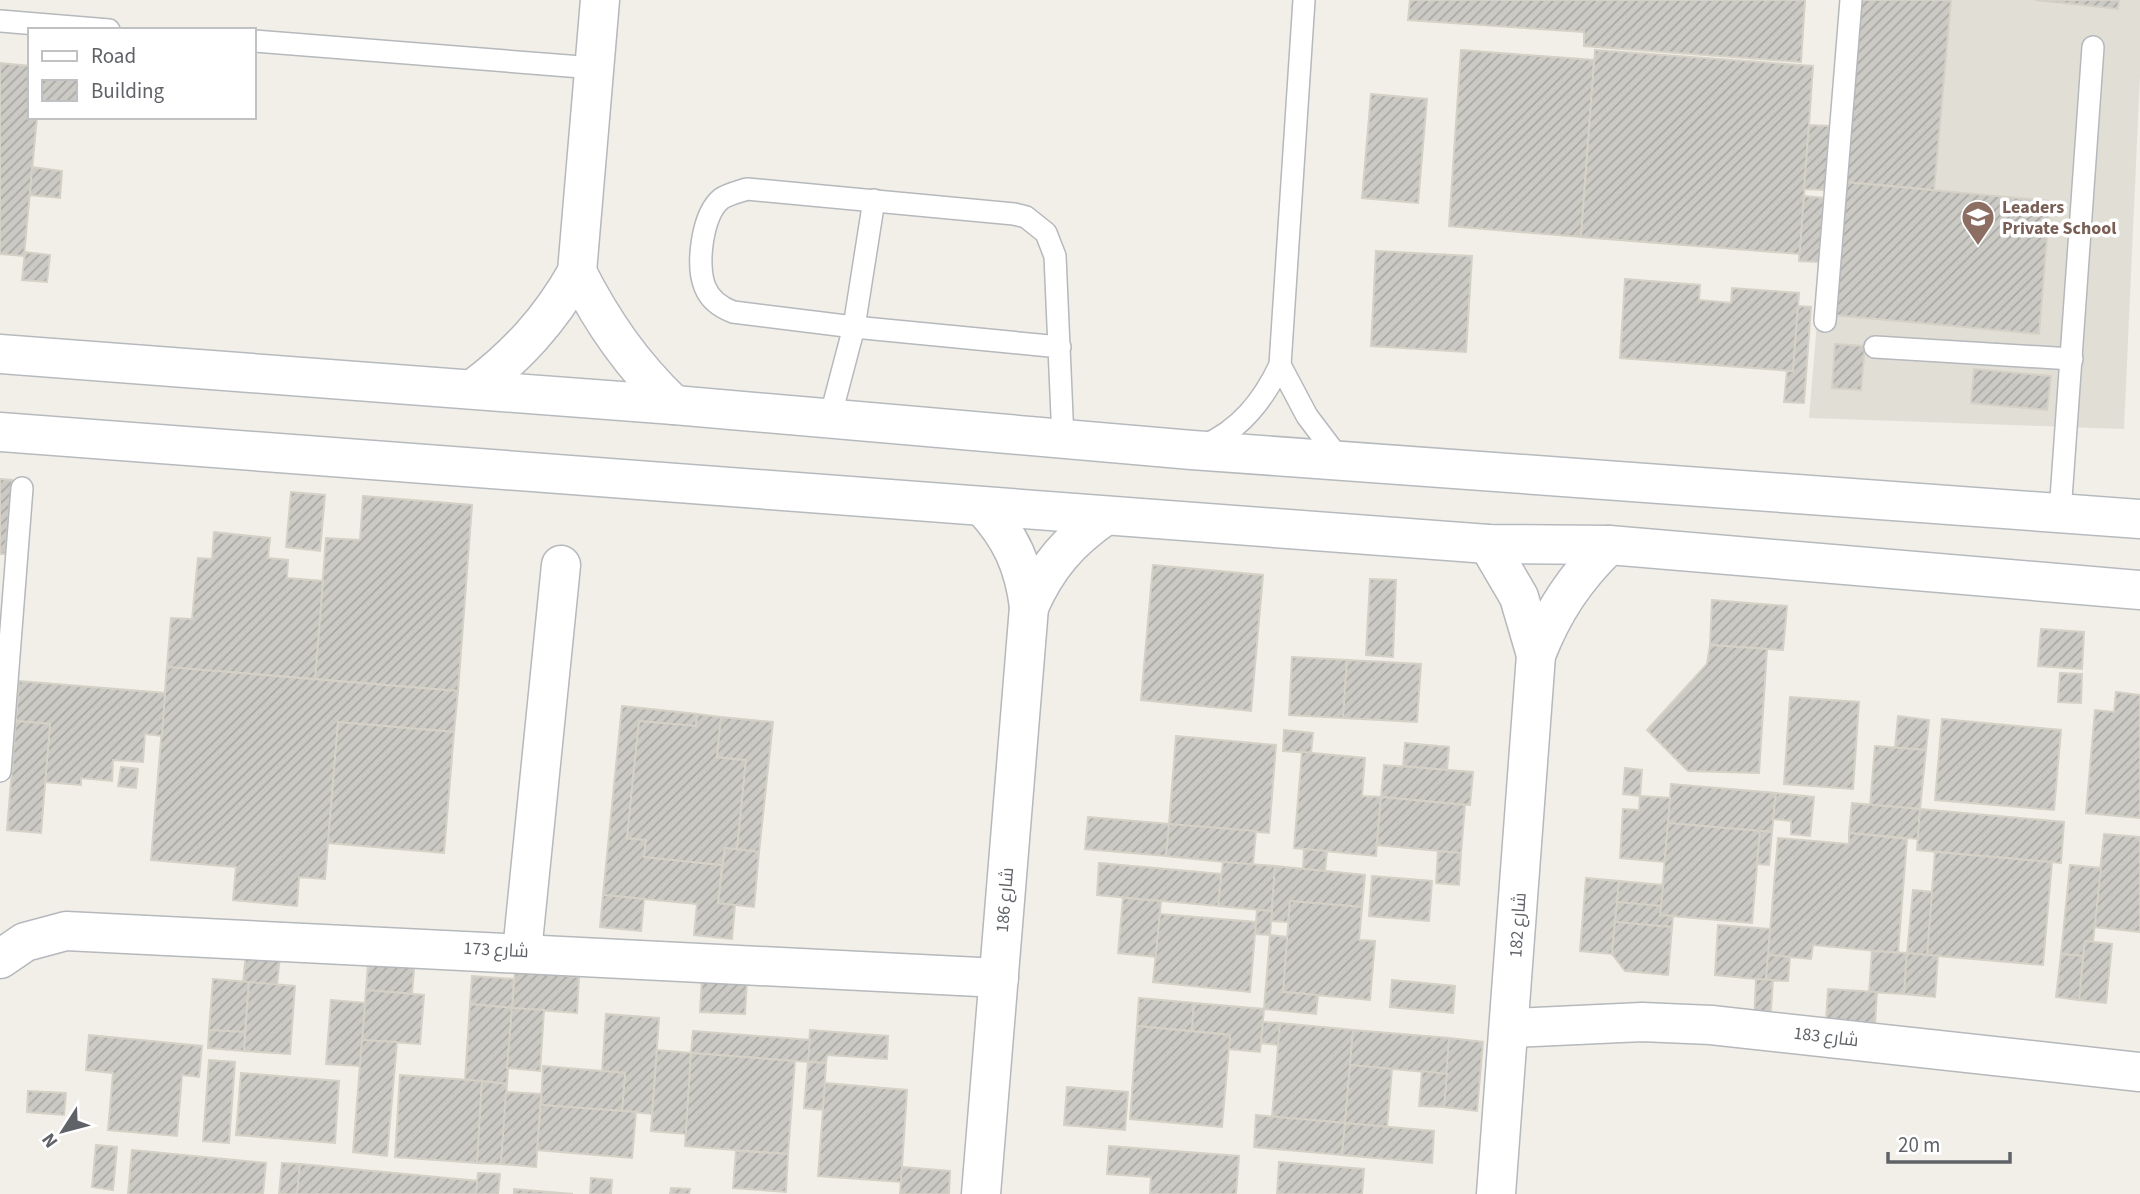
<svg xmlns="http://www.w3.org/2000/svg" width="2140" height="1194" font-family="'Source Sans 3',Cairo,sans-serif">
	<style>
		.education { fill: #e1ded6 }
		.building { fill: url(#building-hatch); stroke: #d6d1c6; stroke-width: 2 }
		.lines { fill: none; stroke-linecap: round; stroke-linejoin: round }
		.lane-casing { stroke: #b5b8bc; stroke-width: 24 }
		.street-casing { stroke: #b5b8bc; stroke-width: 41 }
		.secondary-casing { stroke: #b6babf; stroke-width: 41 }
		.lane { stroke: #fff; stroke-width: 21 }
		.street { stroke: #fff; stroke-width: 38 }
		.secondary { stroke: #fff; stroke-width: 38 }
		.labels { text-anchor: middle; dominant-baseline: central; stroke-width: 7; stroke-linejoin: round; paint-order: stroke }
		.education-label { font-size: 18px; font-weight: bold; fill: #785e54; stroke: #fff; text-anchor: start }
		.street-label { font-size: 18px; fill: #5f6368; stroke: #fff }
	</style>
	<defs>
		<pattern id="building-hatch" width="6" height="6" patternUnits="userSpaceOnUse" patternTransform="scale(1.75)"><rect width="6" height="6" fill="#cccac5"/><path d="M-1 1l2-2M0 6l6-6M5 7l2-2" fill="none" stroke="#a9a8a4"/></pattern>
	</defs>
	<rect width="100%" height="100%" fill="#f1efe8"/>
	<path class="education" d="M1844,0h296v75l-16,354 -315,-11z"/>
	<g class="building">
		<path d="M1410,0h395l-4,62 -217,-16v-14l-176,-12z"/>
		<path d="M1860,0h91l-17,190 -89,-8z"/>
		<path d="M2035,0h84l-1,9z"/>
		<path d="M1461,50l133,10 -13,177 -132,-11z"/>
		<path d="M1595,50l218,16 -13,188 -219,-17z"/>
		<path d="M0,63l30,3v51h7l-13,139 -24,-2z"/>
		<path d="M1371,94l56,5 -9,104 -56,-5z"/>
		<path d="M1809,125l21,1 -5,64 -21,-1z"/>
		<path d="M32,167l30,4 -2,27 -30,-3z"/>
		<path d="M1845,182l205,19 -11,133 -205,-19z"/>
		<path d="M1804,196l20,2 -5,64 -20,-1z"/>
		<path d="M1376,251l96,5 -6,96 -95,-6z"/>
		<path d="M25,252l25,3 -3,27 -25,-2z"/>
		<path d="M1625,279l75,6 -1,15 32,3 1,-15 67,5 -6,78 -173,-13z"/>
		<path d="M1798,306l13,1 -7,96 -20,-1 3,-31h6z"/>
		<path d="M1835,344l30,2 -4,44 -29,-2z"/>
		<path d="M1974,369l77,7 -4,34 -76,-7z"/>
		<path d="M0,479l12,1 -7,74h-5z"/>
		<path d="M291,492l34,3 -5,56 -34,-4z"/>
		<path d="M363,496l109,9 -14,186 -143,-12 11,-141 34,2z"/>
		<path d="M214,532l56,6 -2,20 20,2 -1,18 36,3 -8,98 -148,-12 4,-49 21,1 6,-61 14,1z"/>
		<path d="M1153,565l110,10 -12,136 -110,-11z"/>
		<path d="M1370,579l26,1 -3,77 -27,-2z"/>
		<path d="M1712,600l75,6 -4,44 -73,-5z"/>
		<path d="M2041,629l43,3 -2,37 -44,-3z"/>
		<path d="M1710,645l57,4 -8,124 -71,-2 -41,-41 60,-66z"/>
		<path d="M1292,657l55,3 -4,58 -54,-3z"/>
		<path d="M1347,660l74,4 -4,58 -74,-4z"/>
		<path d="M167,667l291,24 -4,41 -116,-10 -13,157 -26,-2 -2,29 -64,-6 3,-33 -85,-7z"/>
		<path d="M2060,673l22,1 -1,29 -23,-1z"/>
		<path d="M19,681l146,12 -3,43 -17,-2 -2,28 -30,-2 -1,21 -31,-3v7l-36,-3 5,-58 -34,-3z"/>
		<path d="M2116,692l24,3v123l-54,-5 9,-103 19,2z"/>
		<path d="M1790,697l69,5 -6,87 -69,-5z"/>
		<path d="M622,706l75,8 -1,12 -57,-5 -12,117 19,2 -2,17 78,8 -4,38 17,2 -3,34 -38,-4 3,-31 -94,-9z"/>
		<path d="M697,714l24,3 -4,40 29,3 -9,90 -12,-2 -3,17 -78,-8 2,-17 -19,-2 12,-117 57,5z"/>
		<path d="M1898,716l31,4 -3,30 -31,-2z"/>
		<path d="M721,717l52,5 -14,130 -22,-2 9,-90 -29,-3z"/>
		<path d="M1942,719l119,11 -7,80 -119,-10z"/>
		<path d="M16,721l34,3 -9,109 -34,-3z"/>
		<path d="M338,722l116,10 -10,121 -116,-10z"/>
		<path d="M1284,730l29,3 -2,20 -28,-2z"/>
		<path d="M1176,736l100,9 -7,88 -100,-9z"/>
		<path d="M1405,743l44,4 -2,23 -44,-4z"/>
		<path d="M1875,746l51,4 -6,59 -50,-4z"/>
		<path d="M1302,752l63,6 -3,38 19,1 -5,59 -82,-8z"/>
		<path d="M1384,765l89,7 -3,33 -89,-8z"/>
		<path d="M121,767l17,2 -2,19 -18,-2z"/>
		<path d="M1625,768l17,2 -2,26 -17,-2z"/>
		<path d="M1671,784l105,9 -4,39 -104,-9z"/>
		<path d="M1776,793l38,4 -4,39 -19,-2v-13l-18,-2z"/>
		<path d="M1640,796l30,2 -5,64 -45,-4 3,-49 16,1z"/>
		<path d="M1381,797l84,8 -4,48 -84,-8z"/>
		<path d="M1852,803l68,6 -2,30 -69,-6z"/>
		<path d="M1920,809l144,13 -3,41 -144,-13z"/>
		<path d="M1088,817l81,7 -3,32 -81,-7z"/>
		<path d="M1668,823l92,8 -8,92 -92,-8z"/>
		<path d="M1169,824l87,7 -3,34 -87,-9z"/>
		<path d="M1760,831l12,1 -3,33 -12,-1z"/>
		<path d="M1849,833l58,6 -9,114 -85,-8 -2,14 -43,-4 10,-117 71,6z"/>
		<path d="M2104,834l36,3v95l-46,-5z"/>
		<path d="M725,848l34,4 -5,55 -36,-4z"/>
		<path d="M1304,849l23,2 -2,20 -22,-2z"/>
		<path d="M1438,851l23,2 -2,32 -23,-2z"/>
		<path d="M1935,852l117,10 -9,103 -116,-10z"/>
		<path d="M1223,862l52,4 -3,45 -54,-5z"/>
		<path d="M1099,863l122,11 -3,32 -121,-11z"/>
		<path d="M2070,865l31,3 -8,74 -8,-1 -2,15 -22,-2z"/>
		<path d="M1275,866l90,9 -3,32 -72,-6 -2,21 -17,-1z"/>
		<path d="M1372,876l60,5 -3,40 -60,-5z"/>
		<path d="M1586,878l33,3 -7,73 -32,-3z"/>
		<path d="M1619,881l44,4 -2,21 -44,-4z"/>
		<path d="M1913,890l19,2 -5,63 -20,-2z"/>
		<path d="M603,895l41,4 -3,32 -41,-4z"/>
		<path d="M1123,898l38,3 -5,56 -38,-4z"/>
		<path d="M1290,901l72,6 -3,33 16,1 -5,59 -87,-8z"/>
		<path d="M1617,902l44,4 -1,9 13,1 -1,11 -57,-5z"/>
		<path d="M1257,910l15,1 -2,24 -15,-1z"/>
		<path d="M1160,914l96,8 -6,70 -97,-10z"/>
		<path d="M1615,922l57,5 -4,48 -43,-4 -13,-17z"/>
		<path d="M1718,925l52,4 -4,51 -51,-5z"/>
		<path d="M1270,935l17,2 -4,55 35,3 -2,19 -52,-5z"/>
		<path d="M2085,941l27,3 -6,59 -27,-3z"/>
		<path d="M1872,951l35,2 -3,41 -35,-2z"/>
		<path d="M369,952l46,5 -3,37 -46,-4z"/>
		<path d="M1907,953l31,3 -3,41 -31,-3z"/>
		<path d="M246,954l34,2 -3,29 -34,-3z"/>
		<path d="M2061,954l22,2 -4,44 -23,-3z"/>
		<path d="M1768,955l22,2 -2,24 -22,-1z"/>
		<path d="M515,971l64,6 -2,36 -65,-5z"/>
		<path d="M472,976l42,3 -2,29 -42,-4z"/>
		<path d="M702,978l45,2 -2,34 -45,-2z"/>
		<path d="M213,979l36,3 -4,50 -36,-2z"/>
		<path d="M1756,979l17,1 -3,42h-16z"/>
		<path d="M1392,980l63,6 -2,27 -63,-6z"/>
		<path d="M249,982l46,4 -5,68 -46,-3z"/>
		<path d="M1828,989l49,3 -2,32 -49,-3z"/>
		<path d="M366,990l58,5 -4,49 -58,-4z"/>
		<path d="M1139,998l55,5 -2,28 -55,-5z"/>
		<path d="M331,1000l34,3 -5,63 -34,-2z"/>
		<path d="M1194,1003l70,6 -4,43 -31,-3 1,-14 -38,-4z"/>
		<path d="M470,1004l42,4 -5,76 -42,-4z"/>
		<path d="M512,1008l32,2 -4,61 -33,-3z"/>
		<path d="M606,1014l53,4 -7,96 -30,-3 3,-38 -23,-2z"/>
		<path d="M1263,1022l17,1 -2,22 -17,-2z"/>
		<path d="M1280,1023l73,7 -8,93 -73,-6z"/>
		<path d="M1137,1026l93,9 -8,92 -92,-8z"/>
		<path d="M209,1030l36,2 -1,19 -36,-3z"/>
		<path d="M810,1030l78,6 -1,23 -60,-4 -1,8 -18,-1z"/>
		<path d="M1353,1030l96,8 -2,36 -97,-9z"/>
		<path d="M693,1031l117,9 -2,22 -117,-9z"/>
		<path d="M89,1035l113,11 -3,31 -17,-2 -5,61 -69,-6 5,-57 -27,-3z"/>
		<path d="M1449,1038l34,4 -6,69 -33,-4z"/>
		<path d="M362,1040l35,2 -10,114 -34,-4z"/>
		<path d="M657,1050l34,3 -5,81 -35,-3z"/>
		<path d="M691,1053l104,8 -7,93 -103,-8z"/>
		<path d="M209,1060l26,2 -6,81 -26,-2z"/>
		<path d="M808,1062l18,1 -3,47 -19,-2z"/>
		<path d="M1350,1065l42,4 -5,58 -42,-4z"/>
		<path d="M543,1066l82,7 -3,38 -81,-6z"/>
		<path d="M1422,1071l25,3 -3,33 -25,-1z"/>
		<path d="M241,1073l98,8 -4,62 -99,-8z"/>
		<path d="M400,1075l82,6 -5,82 -82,-6z"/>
		<path d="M482,1081l25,3 -6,80 -24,-1z"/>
		<path d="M825,1083l82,7 -6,92 -83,-6z"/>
		<path d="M1067,1087l61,5 -3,38 -61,-5z"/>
		<path d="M28,1091l38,2 -2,22 -37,-3z"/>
		<path d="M506,1092l35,2 -5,73 -35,-3z"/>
		<path d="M541,1105l95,7 -4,46 -95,-8z"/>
		<path d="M1256,1115l89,8 -3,32 -88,-8z"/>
		<path d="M1345,1123l89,8 -2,32 -90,-8z"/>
		<path d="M96,1145l21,2 -4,43 -21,-3z"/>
		<path d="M1109,1146l130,10 -3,38h-86l1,-17 -44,-3z"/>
		<path d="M132,1150l134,13 -3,31h-135z"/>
		<path d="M736,1151l52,3 -2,38 -53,-4z"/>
		<path d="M1279,1162l85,7 -2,25h-85z"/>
		<path d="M282,1163l18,1 -3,30h-18z"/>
		<path d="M300,1164l178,17 -2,13h-179z"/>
		<path d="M902,1167l48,4 -1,23h-49z"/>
		<path d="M478,1173l22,1 -2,20h-22z"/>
		<path d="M591,1178l21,2 -1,14h-21z"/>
		<path d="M671,1188l19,1 -1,5h-19z"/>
		<path d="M514,1189l59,5h-59z"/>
	</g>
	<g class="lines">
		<defs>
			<g id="lane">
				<path d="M0,21l109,9"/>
				<path d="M254,41l340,27"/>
				<path d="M1825,321l26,-321"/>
				<path d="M1060,347l-206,-20 -121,-15c-13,-5 -23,-12 -28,-25 -9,-22 -3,-72 16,-88 7,-5 17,-7 26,-10l267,25 12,3 20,16 9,23 8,183"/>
				<path d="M1875,347l197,12"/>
				<path d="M1280,365l27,51 34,45"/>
				<path d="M830,418l24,-91 20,-127"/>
				<path d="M1203,446c37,-16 60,-45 77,-81l24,-365"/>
				<path d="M2060,513l33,-466"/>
				<path d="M0,771l22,-283"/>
			</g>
			<g id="street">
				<path d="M577,272c26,51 55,93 97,133"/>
				<path d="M473,389c44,-33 77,-69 104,-117l23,-272"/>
				<path d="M1488,544l31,53 17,58"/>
				<path d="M1029,607c18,-41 40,-66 76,-91"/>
				<path d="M522,952l39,-387"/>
				<path d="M0,959l25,-17 41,-11 933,47"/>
				<path d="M1511,1028l131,-6 69,3 429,47"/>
				<path d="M981,1194l48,-587c-5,-41 -18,-70 -46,-100"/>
				<path d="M1496,1194l40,-539c17,-44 39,-77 73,-110"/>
			</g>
			<g id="secondary">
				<path d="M0,354l674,51 518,45 948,69"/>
				<path d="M0,432l1488,112 121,1 531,45"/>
			</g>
		</defs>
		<use href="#lane" class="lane-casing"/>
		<use href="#street" class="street-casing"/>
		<use href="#secondary" class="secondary-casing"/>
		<use href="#lane" class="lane"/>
		<use href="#street" class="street"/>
		<use href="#secondary" class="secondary"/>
	</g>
	<defs>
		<symbol id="school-pin" viewBox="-11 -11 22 30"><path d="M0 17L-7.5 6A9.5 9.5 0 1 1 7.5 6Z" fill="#8d6e63" stroke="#fff"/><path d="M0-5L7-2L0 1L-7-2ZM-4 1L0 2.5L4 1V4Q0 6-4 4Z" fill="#fff"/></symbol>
	</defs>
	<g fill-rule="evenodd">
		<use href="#school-pin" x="1959" y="198" width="38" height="52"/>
	</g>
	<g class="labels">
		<g class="education-label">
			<text x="2002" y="207">Leaders<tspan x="2002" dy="21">Private School</tspan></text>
		</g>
		<g class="street-label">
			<text transform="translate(1005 900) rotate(-85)">شارع 186</text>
			<text transform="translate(1518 925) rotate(-86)">شارع 182</text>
			<text transform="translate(496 950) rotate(3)">شارع 173</text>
			<text transform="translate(1826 1037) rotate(7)">شارع 183</text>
		</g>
	</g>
	<rect x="28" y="28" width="228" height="91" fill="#ffffff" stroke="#bfc1c3" stroke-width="2"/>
	<rect x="42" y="51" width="35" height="10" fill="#ffffff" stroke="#bfc1c3" stroke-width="2"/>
	<text x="91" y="63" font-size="21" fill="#5f6368">Road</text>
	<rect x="42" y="80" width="35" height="21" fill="url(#building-hatch)" stroke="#bfc1c3" stroke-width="2"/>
	<text x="91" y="98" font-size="21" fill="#5f6368">Building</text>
	<g transform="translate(63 1131) rotate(234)" stroke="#ffffff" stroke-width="5" paint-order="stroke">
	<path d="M0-5L12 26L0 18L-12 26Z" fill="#5f6368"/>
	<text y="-10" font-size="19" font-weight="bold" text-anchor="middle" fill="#5f6368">N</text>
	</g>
	<path d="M1888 1152v10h122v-10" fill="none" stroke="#5f6368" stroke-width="3.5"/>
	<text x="1898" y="1152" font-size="21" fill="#5f6368" stroke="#ffffff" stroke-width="5" paint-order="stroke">20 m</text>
</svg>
